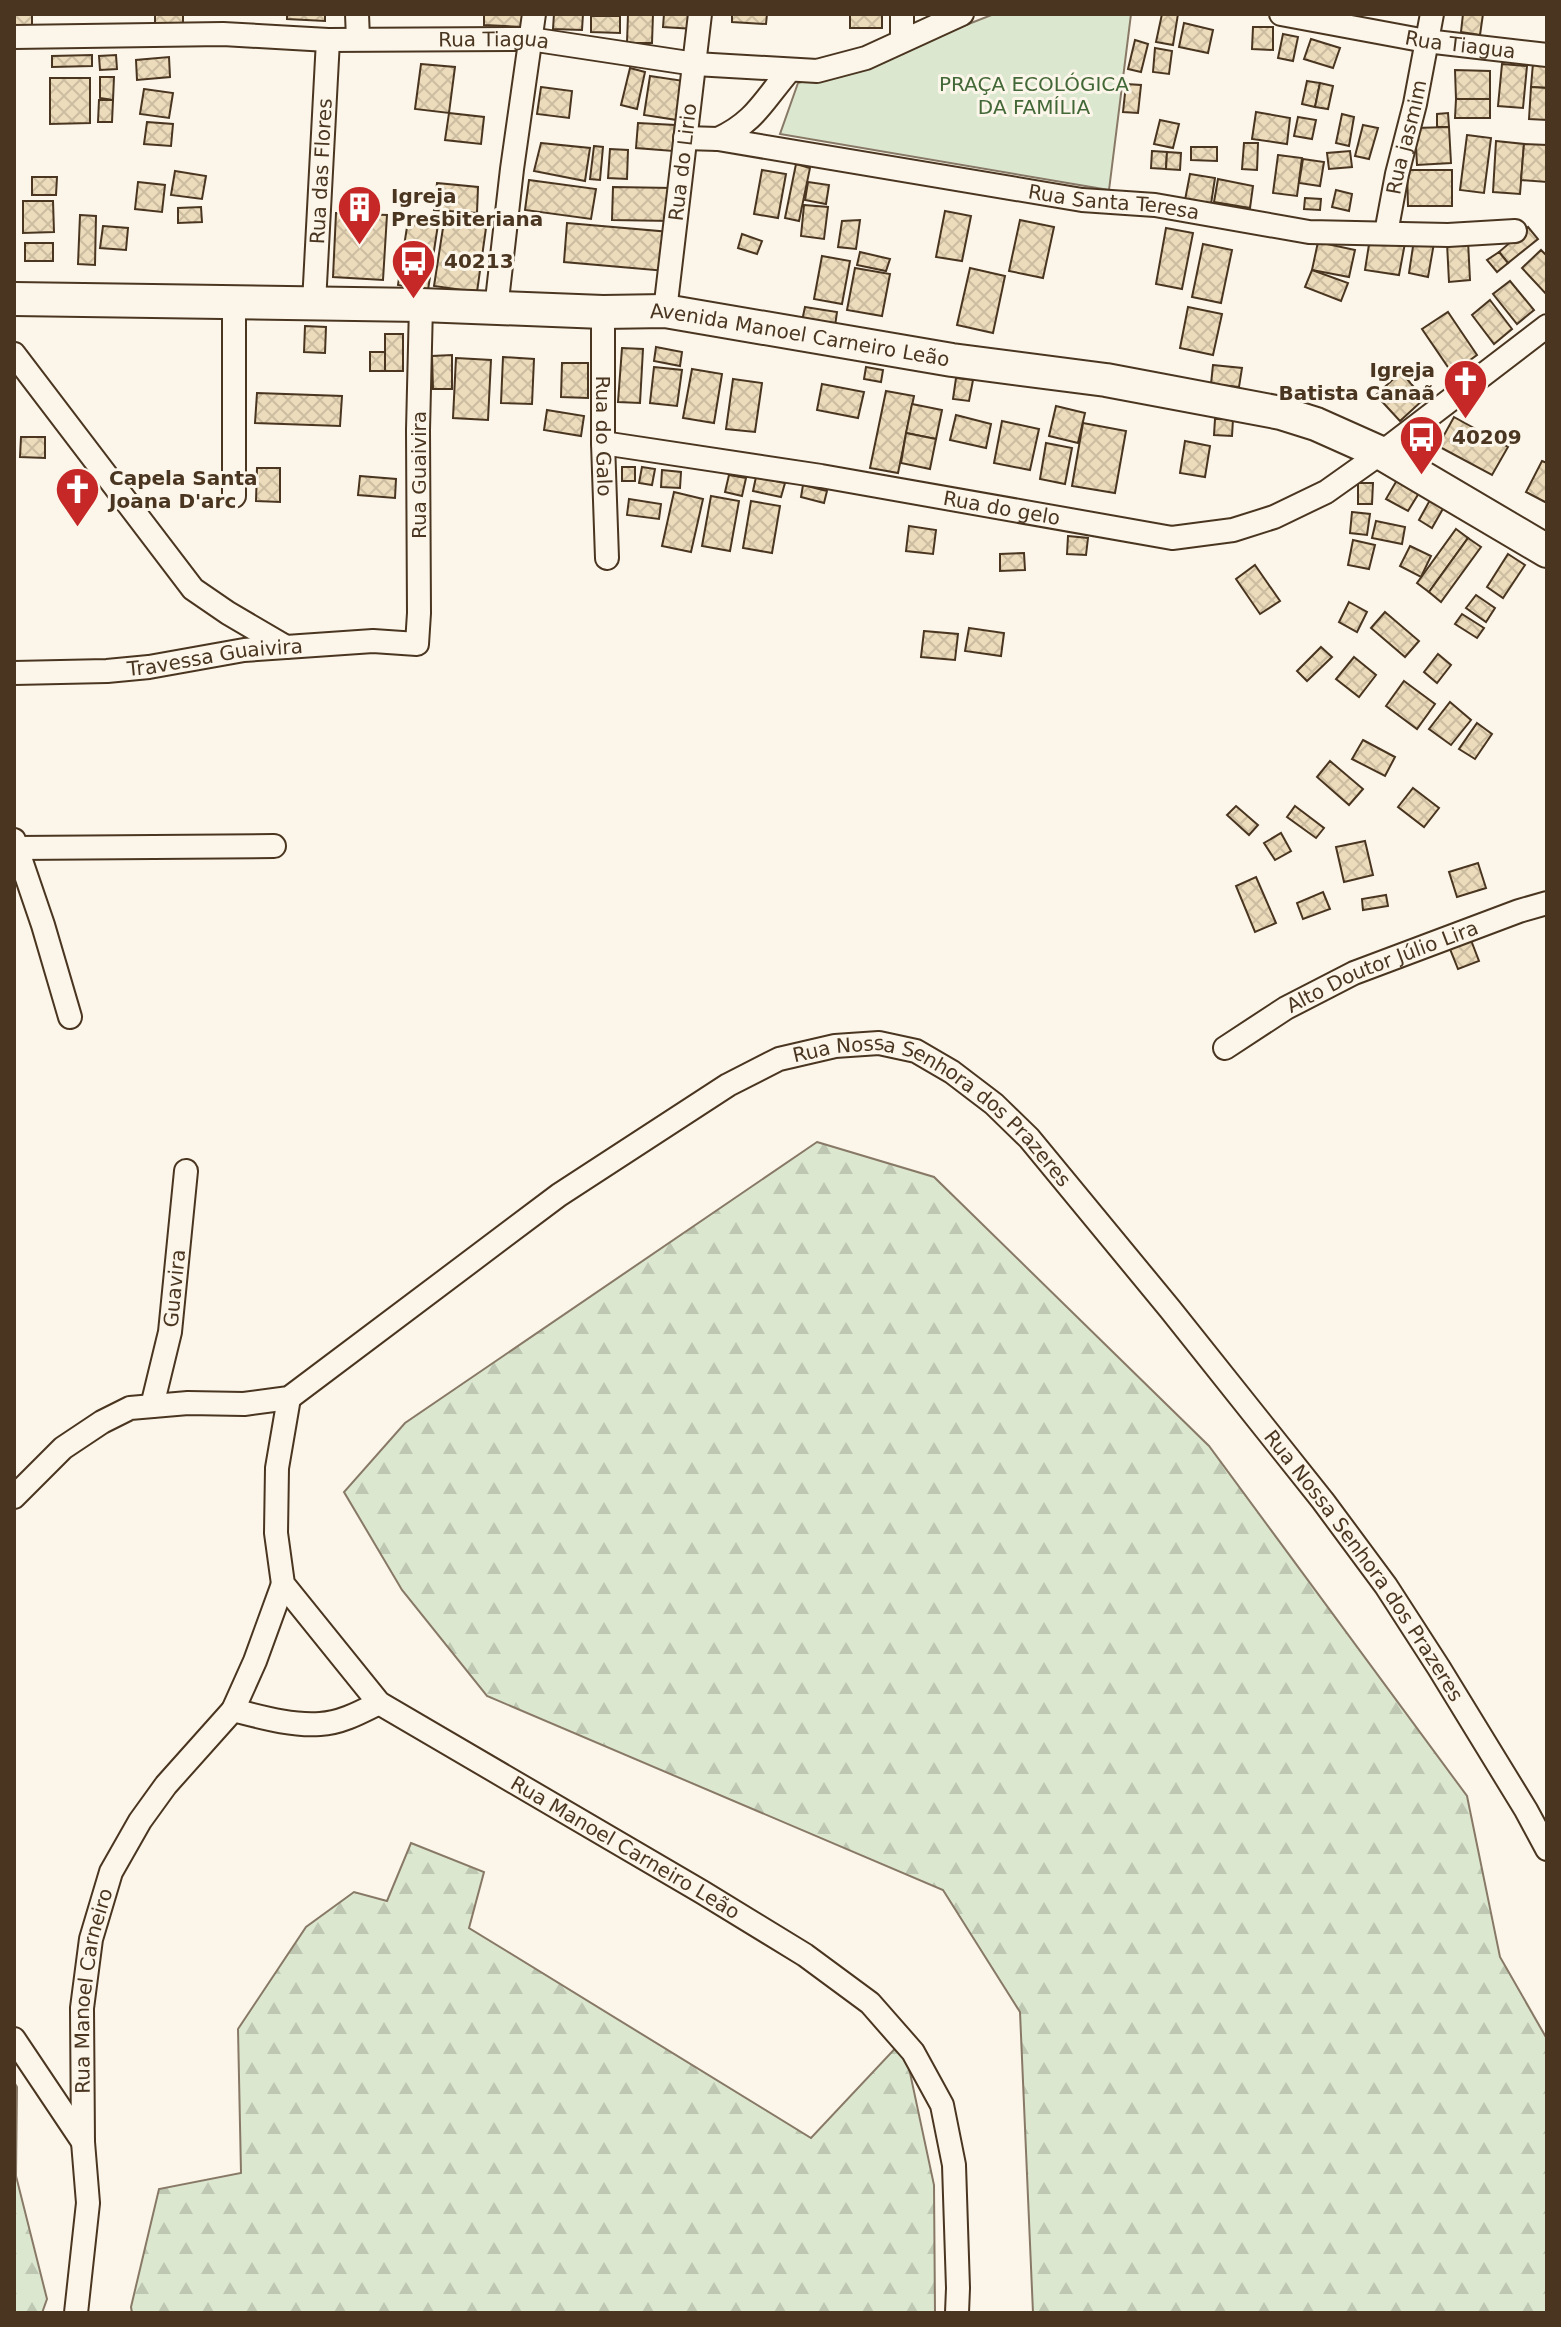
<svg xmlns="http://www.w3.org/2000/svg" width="1561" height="2327" font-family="'DejaVu Sans',sans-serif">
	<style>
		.green { fill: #dce7d0; stroke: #887966; stroke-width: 2 }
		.forest { fill: url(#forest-firs); stroke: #887966; stroke-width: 2 }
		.building { fill: url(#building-cross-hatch); stroke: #4a3520; stroke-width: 2 }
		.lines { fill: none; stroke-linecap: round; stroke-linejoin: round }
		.street-casing { stroke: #4a3520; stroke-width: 26 }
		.secondary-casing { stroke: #4a3520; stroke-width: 36 }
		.street { stroke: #fbf6e9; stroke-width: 22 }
		.secondary { stroke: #fbf6e9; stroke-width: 32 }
		.labels { text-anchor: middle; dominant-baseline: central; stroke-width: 6; stroke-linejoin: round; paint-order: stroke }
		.street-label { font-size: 20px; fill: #4a3520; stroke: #fbf6e9 }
		.park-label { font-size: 20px; fill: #436837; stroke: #fbf6e9 }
		.poi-label { font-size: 20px; font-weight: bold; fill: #4a3520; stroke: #fbf6e9; text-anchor: start }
	</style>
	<defs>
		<pattern id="forest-firs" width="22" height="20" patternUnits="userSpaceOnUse" patternTransform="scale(2)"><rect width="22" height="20" fill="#dce7d0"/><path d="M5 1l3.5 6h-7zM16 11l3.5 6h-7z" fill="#bec7b2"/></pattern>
		<pattern id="building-cross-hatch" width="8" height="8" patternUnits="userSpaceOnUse" patternTransform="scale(2)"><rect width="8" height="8" fill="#ecdcbc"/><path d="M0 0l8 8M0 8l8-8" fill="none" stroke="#ccbda1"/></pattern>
	</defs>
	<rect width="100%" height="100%" fill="#fbf6e9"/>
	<path class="green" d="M994,14h137l-22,176 -329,-56 18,-51 76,-22z"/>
	<g class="forest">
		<path d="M817,1142l117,35 275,269 258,350 33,161 47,82v274h-514l-13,-301 -77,-122 -456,-194 -85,-106 -58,-98 61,-69z"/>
		<path d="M411,1843l73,29 -15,56 342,210 92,-98 31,145 1,128h-803l-1,-6 28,-118 82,-16 -3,-144 68,-102 48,-35 33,9z"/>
		<path d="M14,2082l3,5 -1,89 31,123 -5,14h-28z"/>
	</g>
	<g class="building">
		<rect x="14" y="14" width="18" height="13"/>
		<rect x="155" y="14" width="28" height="16"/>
		<path d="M287,14h38v7l-38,-2z"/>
		<path d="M484,14h39l-1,13 -38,-2z"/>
		<path d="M554,14h29l-1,16 -29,-1z"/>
		<path d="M628,14h25l-1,29h-25z"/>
		<path d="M664,14h31l-1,15 -31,-2z"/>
		<path d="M732,14h35l-1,10 -34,-2z"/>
		<rect x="850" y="14" width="32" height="14"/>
		<path d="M1162,14h16l-5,31 -17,-3z"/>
		<path d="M1463,14h20l-3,21 -19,-3z"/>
		<path d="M591,16h29v17l-29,-1z"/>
		<path d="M1184,23l29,7 -5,23 -29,-6z"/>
		<path d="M1253,27h20v23l-21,-1z"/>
		<path d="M1283,34l15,3 -5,24 -15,-3z"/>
		<path d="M1311,39l29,9 -7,20 -29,-9z"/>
		<path d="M1135,40l13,4 -7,28 -13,-3z"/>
		<path d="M1155,48l17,3 -3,23 -16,-2z"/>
		<path d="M92,55v11l-40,1v-11z"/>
		<path d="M116,55l1,14 -17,1 -1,-14z"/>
		<path d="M169,57l1,20 -33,3 -1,-20z"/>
		<path d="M1533,63h14v25l-16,-1z"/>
		<path d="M421,64l34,3 -6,46 -34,-4z"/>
		<path d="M1502,64l25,2 -4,42 -25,-2z"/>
		<path d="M630,68l15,4 -8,37 -16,-4z"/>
		<path d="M1455,70l35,1v28h-34z"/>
		<path d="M650,76l34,5 -7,39 -33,-5z"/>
		<path d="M100,77h14l-1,23 -13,-2z"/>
		<path d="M50,78h40v45l-40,1z"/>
		<path d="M1307,81l13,2 -5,24 -13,-3z"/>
		<path d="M1320,83l13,3 -5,23 -13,-2z"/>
		<path d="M1126,84l15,1 -3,28 -15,-1z"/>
		<path d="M541,87l31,4 -3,27 -32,-4z"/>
		<path d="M1531,87l16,1v32l-18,-1z"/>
		<path d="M144,89l29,4 -4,25 -29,-4z"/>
		<path d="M1456,99h34v19h-35z"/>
		<path d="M99,100h14l-1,22h-14z"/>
		<path d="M1256,112l34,6 -3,26 -35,-5z"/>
		<path d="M449,113l35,4 -3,27 -36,-4z"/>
		<path d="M1448,113l1,14h-12v-13z"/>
		<path d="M1342,114l12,3 -5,29 -13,-3z"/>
		<path d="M1298,117l18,3 -4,19 -18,-3z"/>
		<path d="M1160,120l19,4 -6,24 -19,-4z"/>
		<path d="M147,122l26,2 -2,22 -27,-2z"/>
		<path d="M638,123l37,2 -2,26 -37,-3z"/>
		<path d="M1363,125l15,3 -9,31 -14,-3z"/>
		<path d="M1449,127l2,36 -34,2 -2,-37z"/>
		<path d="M1467,135l24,3 -7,55 -24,-3z"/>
		<path d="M1496,141l28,3 -4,50 -27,-2z"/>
		<path d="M541,143l49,5 -5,33 -51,-10z"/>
		<path d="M1244,143h14l-1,27 -15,-1z"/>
		<path d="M1524,144l23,1v37l-26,-2z"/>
		<path d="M594,146l9,1 -3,33 -10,-1z"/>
		<path d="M1191,147h26v14l-26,-1z"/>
		<path d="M610,149l18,1 -1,29 -19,-1z"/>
		<path d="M1152,151l15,1 -1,17 -15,-1z"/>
		<path d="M1350,151l2,16 -23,2 -2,-16z"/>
		<path d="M1167,152l14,1 -1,17 -14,-1z"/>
		<path d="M1278,155l24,3 -5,38 -24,-3z"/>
		<path d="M1303,159l21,3 -4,24 -21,-3z"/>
		<path d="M796,164l14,4 -11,53 -14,-3z"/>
		<path d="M762,170l24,4 -8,44 -24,-4z"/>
		<path d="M1407,170h45v36h-44z"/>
		<path d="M175,171l31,5 -4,23 -31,-4z"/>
		<path d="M1190,174l25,4 -4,26 -26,-4z"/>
		<path d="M32,177h25l-1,18h-24z"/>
		<path d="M1218,179l35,7 -3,22 -36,-6z"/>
		<path d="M529,180l67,9 -5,30 -66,-9z"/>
		<path d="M138,182l27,3 -3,27 -27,-3z"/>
		<path d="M808,182l21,3 -3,19 -21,-4z"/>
		<path d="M437,183l41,4 -1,26 -43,-3z"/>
		<path d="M613,187l60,1 -1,33 -60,-1z"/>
		<path d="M1336,190l16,4 -3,17 -17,-4z"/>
		<path d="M1305,198l16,1 -1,11 -16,-1z"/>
		<path d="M23,201h30l1,31 -31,1z"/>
		<path d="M804,205l24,2 -4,32 -23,-3z"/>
		<path d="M201,207l1,15 -24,1v-15z"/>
		<path d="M945,211l26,5 -9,45 -26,-4z"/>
		<path d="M336,213l51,2 -4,65 -50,-3z"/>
		<path d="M409,214l30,4 -11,72 -30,-5z"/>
		<path d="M80,215l16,1 -1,49 -17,-1z"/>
		<path d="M445,215l42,6 -10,71 -43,-6z"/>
		<path d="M860,220l-4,29 -18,-2 4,-26z"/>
		<path d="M1020,220l34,7 -11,51 -34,-7z"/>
		<path d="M567,223l103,9 -4,39 -102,-9z"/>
		<path d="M103,226l25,2 -2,22 -26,-2z"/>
		<path d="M1528,227l10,12 -30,24 -9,-11z"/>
		<path d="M1166,228l27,5 -11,56 -26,-5z"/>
		<path d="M742,234l20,7 -5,13 -19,-6z"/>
		<path d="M1370,238l35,5 -6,32 -34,-5z"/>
		<path d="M1414,240l20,3 -6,34 -19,-4z"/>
		<path d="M1468,241l2,39 -21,2 -2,-39z"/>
		<path d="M1318,242l37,8 -6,27 -37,-7z"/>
		<rect x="25" y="243" width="28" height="18"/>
		<path d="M1203,244l29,6 -11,53 -29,-6z"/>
		<path d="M1541,250l6,6v39l-25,-27z"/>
		<path d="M860,252l30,7 -4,12 -29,-6z"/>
		<path d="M1499,252l9,11 -11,9 -10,-12z"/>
		<path d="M822,256l28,5 -8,43 -28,-5z"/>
		<path d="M855,268l35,6 -8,42 -35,-6z"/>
		<path d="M970,268l35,8 -12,57 -36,-8z"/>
		<path d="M1312,270l36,13 -7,18 -36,-14z"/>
		<path d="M1510,281l24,29 -17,14 -24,-30z"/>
		<path d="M1490,300l22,29 -18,15 -22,-29z"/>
		<path d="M805,307l32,5 -2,14 -33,-5z"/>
		<path d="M1188,307l34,7 -9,41 -33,-7z"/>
		<path d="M1448,312l29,43 -25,18 -30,-44z"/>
		<path d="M305,326l21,1 -1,26 -21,-1z"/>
		<rect x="385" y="334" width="18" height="37"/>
		<path d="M656,347l26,5 -2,14 -26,-5z"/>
		<path d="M622,348l21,1 -3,54 -22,-1z"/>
		<rect x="370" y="352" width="15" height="19"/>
		<path d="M452,355v34h-19l-1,-33z"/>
		<path d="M503,357l31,2 -2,45 -31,-1z"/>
		<path d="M456,358l35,2 -3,60 -35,-2z"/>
		<path d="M562,363h26v35l-27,-1z"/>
		<path d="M1213,365l29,3 -3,19 -28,-3z"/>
		<path d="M654,367l28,3 -5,36 -27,-3z"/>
		<path d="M866,367l17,3 -2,12 -17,-3z"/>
		<path d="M692,369l30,5 -8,49 -31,-5z"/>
		<path d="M1401,372l23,27 -24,22 -24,-26z"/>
		<path d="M956,378l17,2 -4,21 -16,-2z"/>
		<path d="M733,379l29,4 -7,49 -29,-3z"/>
		<path d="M822,384l42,8 -6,26 -41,-8z"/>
		<path d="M886,391l28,5 -16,77 -28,-5z"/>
		<path d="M257,393l85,3 -2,30 -85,-3z"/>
		<path d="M912,404l30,6 -6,29 -30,-6z"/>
		<path d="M1056,406l29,7 -7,30 -29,-7z"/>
		<path d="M547,410l37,6 -3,20 -37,-6z"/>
		<path d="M956,415l35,9 -5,24 -36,-8z"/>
		<path d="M1454,417l54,30 -16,28 -54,-29z"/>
		<path d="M1215,419h18l-1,17 -18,-1z"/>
		<path d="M1002,421l37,8 -9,41 -36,-7z"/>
		<path d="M1083,423l43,8 -11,62 -43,-7z"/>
		<path d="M906,433l30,6 -6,30 -29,-6z"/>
		<path d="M21,437h24v21l-25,-1z"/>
		<path d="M1185,441l25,5 -5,31 -25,-4z"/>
		<path d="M1046,443l26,5 -7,36 -25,-5z"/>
		<path d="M1542,461l5,2v40l-21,-11z"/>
		<rect x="622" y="467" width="13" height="14"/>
		<path d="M642,467l13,2 -3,16 -13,-2z"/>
		<path d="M257,468h23v34l-24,-1z"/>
		<path d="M662,470l19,2 -1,16 -19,-1z"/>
		<path d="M729,475l17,3 -4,18 -17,-4z"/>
		<path d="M360,476l36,3 -1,19 -37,-3z"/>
		<path d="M756,477l29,6 -4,14 -28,-6z"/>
		<path d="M1397,480l22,13 -11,18 -22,-12z"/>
		<path d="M1358,483h15l-1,21h-14z"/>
		<path d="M803,485l24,6 -3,12 -23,-6z"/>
		<path d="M674,492l29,7 -12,53 -29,-6z"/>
		<path d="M711,496l28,5 -9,50 -28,-5z"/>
		<path d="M629,499l32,5 -2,15 -32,-4z"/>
		<path d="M1430,500l14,7 -12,21 -13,-8z"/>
		<path d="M751,501l29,5 -8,47 -29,-5z"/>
		<path d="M1352,512l18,2 -3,21 -17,-2z"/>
		<path d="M1376,521l29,6 -3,17 -30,-6z"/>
		<path d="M909,526l27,4 -3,24 -27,-3z"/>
		<path d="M1456,529l12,9 -39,54 -12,-9z"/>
		<path d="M1068,536l20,2 -2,17 -19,-1z"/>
		<path d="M1468,538l13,9 -40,55 -12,-10z"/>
		<path d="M1353,540l22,5 -6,24 -21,-4z"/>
		<path d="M1410,546l21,10 -10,21 -21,-11z"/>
		<path d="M1024,553l1,17 -25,1v-17z"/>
		<path d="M1508,554l17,11 -22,33 -16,-11z"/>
		<path d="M1255,565l25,36 -20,13 -24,-35z"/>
		<path d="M1476,595l19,13 -9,14 -20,-14z"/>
		<path d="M1349,602l18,10 -10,20 -18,-10z"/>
		<path d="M1385,612l34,29 -14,16 -34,-29z"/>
		<path d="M1462,614l22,14 -7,10 -22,-14z"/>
		<path d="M969,628l35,5 -3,23 -36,-5z"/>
		<path d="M924,631l34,3 -3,26 -34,-3z"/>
		<path d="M1321,647l11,10 -25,24 -10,-10z"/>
		<path d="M1438,654l13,11 -14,18 -13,-11z"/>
		<path d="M1354,657l22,18 -17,22 -23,-18z"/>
		<path d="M1404,681l31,23 -18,25 -31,-23z"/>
		<path d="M1450,702l21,18 -20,25 -22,-16z"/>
		<path d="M1477,723l15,11 -17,25 -16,-10z"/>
		<path d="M1363,740l32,17 -10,19 -33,-17z"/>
		<path d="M1330,761l33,28 -14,16 -32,-28z"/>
		<path d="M1413,788l26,20 -15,19 -26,-20z"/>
		<path d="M1236,806l22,19 -9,10 -22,-20z"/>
		<path d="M1295,806l29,22 -8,10 -29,-21z"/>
		<path d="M1281,833l10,18 -16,9 -11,-17z"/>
		<path d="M1365,841l8,34 -29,7 -8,-35z"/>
		<path d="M1478,863l8,25 -29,9 -8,-25z"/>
		<path d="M1256,877l20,46 -21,9 -19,-46z"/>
		<path d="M1323,892l7,17 -27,10 -6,-16z"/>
		<path d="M1386,895l2,11 -25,4 -1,-11z"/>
		<path d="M1469,935l10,26 -21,8 -10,-25z"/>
	</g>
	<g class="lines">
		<defs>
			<g id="street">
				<path d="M357,14l1,25"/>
				<path id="s1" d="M1281,14l145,27 121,14"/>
				<path id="s2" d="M14,37l209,-3 105,6 202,-1 165,25 122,7 49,-13 96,-44"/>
				<path d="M902,40v-26"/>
				<path id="s3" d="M685,138l33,1 364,61 73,5 154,27 139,3 67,-4"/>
				<path d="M718,139c37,-17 45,-38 71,-68"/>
				<path id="s4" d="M1386,233l11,-59 18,-70 17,-90"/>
				<path id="s5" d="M314,303l14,-263"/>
				<path d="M496,309l16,-140 22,-155"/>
				<path id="s6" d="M665,311l35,-297"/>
				<path id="s7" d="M603,312v131l4,115"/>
				<path d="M14,354l179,235 35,24 58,34"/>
				<path id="s8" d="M603,443l218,33 351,62 61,-8 41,-13 52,-25 55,-39 166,-127"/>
				<path d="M234,496v-193"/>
				<path id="s9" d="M14,673l93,-2 42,-4 95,-17 42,-3 87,-6 44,3 2,-31 -1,-183 3,-125"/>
				<path d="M14,840l29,85 27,92"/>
				<path d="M17,848l257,-2"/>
				<path id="s10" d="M1225,1048l61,-40 68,-35 165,-62 28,-8"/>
				<path id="s11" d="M289,1398l-12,70 -1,65 7,51 96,119 323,189 103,63 65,48 43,49 29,53 12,60 4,123 -1,25"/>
				<path id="s12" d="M152,1406l18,-74 16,-161"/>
				<path id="s13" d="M14,1497l49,-49 39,-26 28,-14 58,-5 56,1 45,-6 270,-203 169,-110 51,-26 56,-13 44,-3 37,8 36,21 42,32 35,34 141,171 153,192 63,85 53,82 87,142 21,39"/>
				<path d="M233,1710c28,7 58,16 87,14 21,-1 41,-12 59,-21"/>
				<path d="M14,2039l69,103"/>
				<path id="s14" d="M76,2313l12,-110 -5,-61 -1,-134 9,-69 20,-67 29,-51 26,-36 67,-75 22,-49 28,-77"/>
			</g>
			<g id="secondary">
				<path id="s15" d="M14,299l407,6 182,7 62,-1 287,49 154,20 175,33 35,11 65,29 166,98"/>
			</g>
		</defs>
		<use href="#street" class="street-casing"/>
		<use href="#secondary" class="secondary-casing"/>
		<use href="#street" class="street"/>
		<use href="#secondary" class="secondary"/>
	</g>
	<defs>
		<symbol id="building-pin" viewBox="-11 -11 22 30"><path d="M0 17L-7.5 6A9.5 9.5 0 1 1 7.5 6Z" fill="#c62828" stroke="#fbf6e9"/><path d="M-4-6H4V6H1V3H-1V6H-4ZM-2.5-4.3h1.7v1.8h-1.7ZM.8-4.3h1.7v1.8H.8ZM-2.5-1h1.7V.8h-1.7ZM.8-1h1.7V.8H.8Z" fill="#fff"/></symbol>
		<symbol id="bus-pin" viewBox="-11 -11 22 30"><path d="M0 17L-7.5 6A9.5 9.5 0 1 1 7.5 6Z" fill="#c62828" stroke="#fbf6e9"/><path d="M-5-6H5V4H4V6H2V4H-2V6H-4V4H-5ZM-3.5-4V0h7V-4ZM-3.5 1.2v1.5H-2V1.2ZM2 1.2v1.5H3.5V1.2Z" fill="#fff"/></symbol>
		<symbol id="church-pin" viewBox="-11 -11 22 30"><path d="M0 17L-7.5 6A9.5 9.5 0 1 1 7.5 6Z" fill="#c62828" stroke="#fbf6e9"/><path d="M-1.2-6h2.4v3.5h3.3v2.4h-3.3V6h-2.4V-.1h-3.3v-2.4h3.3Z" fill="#fff"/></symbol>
	</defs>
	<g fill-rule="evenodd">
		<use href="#building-pin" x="334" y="182" width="51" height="69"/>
		<use href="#bus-pin" x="388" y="236" width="51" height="69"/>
		<use href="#church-pin" x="1440" y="356" width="51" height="69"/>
		<use href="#bus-pin" x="1396" y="412" width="51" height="69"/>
		<use href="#church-pin" x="52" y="464" width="51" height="69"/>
	</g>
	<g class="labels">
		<g class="street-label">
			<text stroke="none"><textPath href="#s2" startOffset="480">Rua Tiagua</textPath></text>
			<text stroke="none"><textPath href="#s1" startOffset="182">Rua Tiagua</textPath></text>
			<text stroke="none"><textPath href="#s4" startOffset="98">Rua jasmim</textPath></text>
			<text stroke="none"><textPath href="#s6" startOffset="150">Rua do Lirio</textPath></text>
			<text stroke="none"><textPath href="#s5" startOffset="132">Rua das Flores</textPath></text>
			<text stroke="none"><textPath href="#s3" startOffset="434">Rua Santa Teresa</textPath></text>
			<text stroke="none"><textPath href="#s15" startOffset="788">Avenida Manoel Carneiro Leão</textPath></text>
			<text stroke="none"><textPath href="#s7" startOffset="124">Rua do Galo</textPath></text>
			<text transform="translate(419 475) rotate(-90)">Rua Guaivira</text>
			<text stroke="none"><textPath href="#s8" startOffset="404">Rua do gelo</textPath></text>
			<text stroke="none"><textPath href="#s9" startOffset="202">Travessa Guaivira</textPath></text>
			<text stroke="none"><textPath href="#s10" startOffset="178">Alto Doutor Júlio Lira</textPath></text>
			<text stroke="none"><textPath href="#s13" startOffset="1082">Rua Nossa Senhora dos Prazeres</textPath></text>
			<text stroke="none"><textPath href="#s12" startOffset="120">Guavira</textPath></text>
			<text stroke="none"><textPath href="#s13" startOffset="1730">Rua Nossa Senhora dos Prazeres</textPath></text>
			<text stroke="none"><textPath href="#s11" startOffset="626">Rua Manoel Carneiro Leão</textPath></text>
			<text stroke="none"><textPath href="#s14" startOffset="324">Rua Manoel Carneiro</textPath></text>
		</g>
		<g class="park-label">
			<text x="1034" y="84">PRAÇA ECOLÓGICA<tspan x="1034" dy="23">DA FAMÍLIA</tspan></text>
		</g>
		<g class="poi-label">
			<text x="391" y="196">Igreja<tspan x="391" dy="23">Presbiteriana</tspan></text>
			<text x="444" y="261">40213</text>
			<text x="1435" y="370" text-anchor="end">Igreja<tspan x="1435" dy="23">Batista Canaã</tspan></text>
			<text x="1452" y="437">40209</text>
			<text x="109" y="478">Capela Santa<tspan x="109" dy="23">Joana D'arc</tspan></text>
		</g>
	</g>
	<rect width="1561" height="2327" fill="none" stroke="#4a3520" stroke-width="32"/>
</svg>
